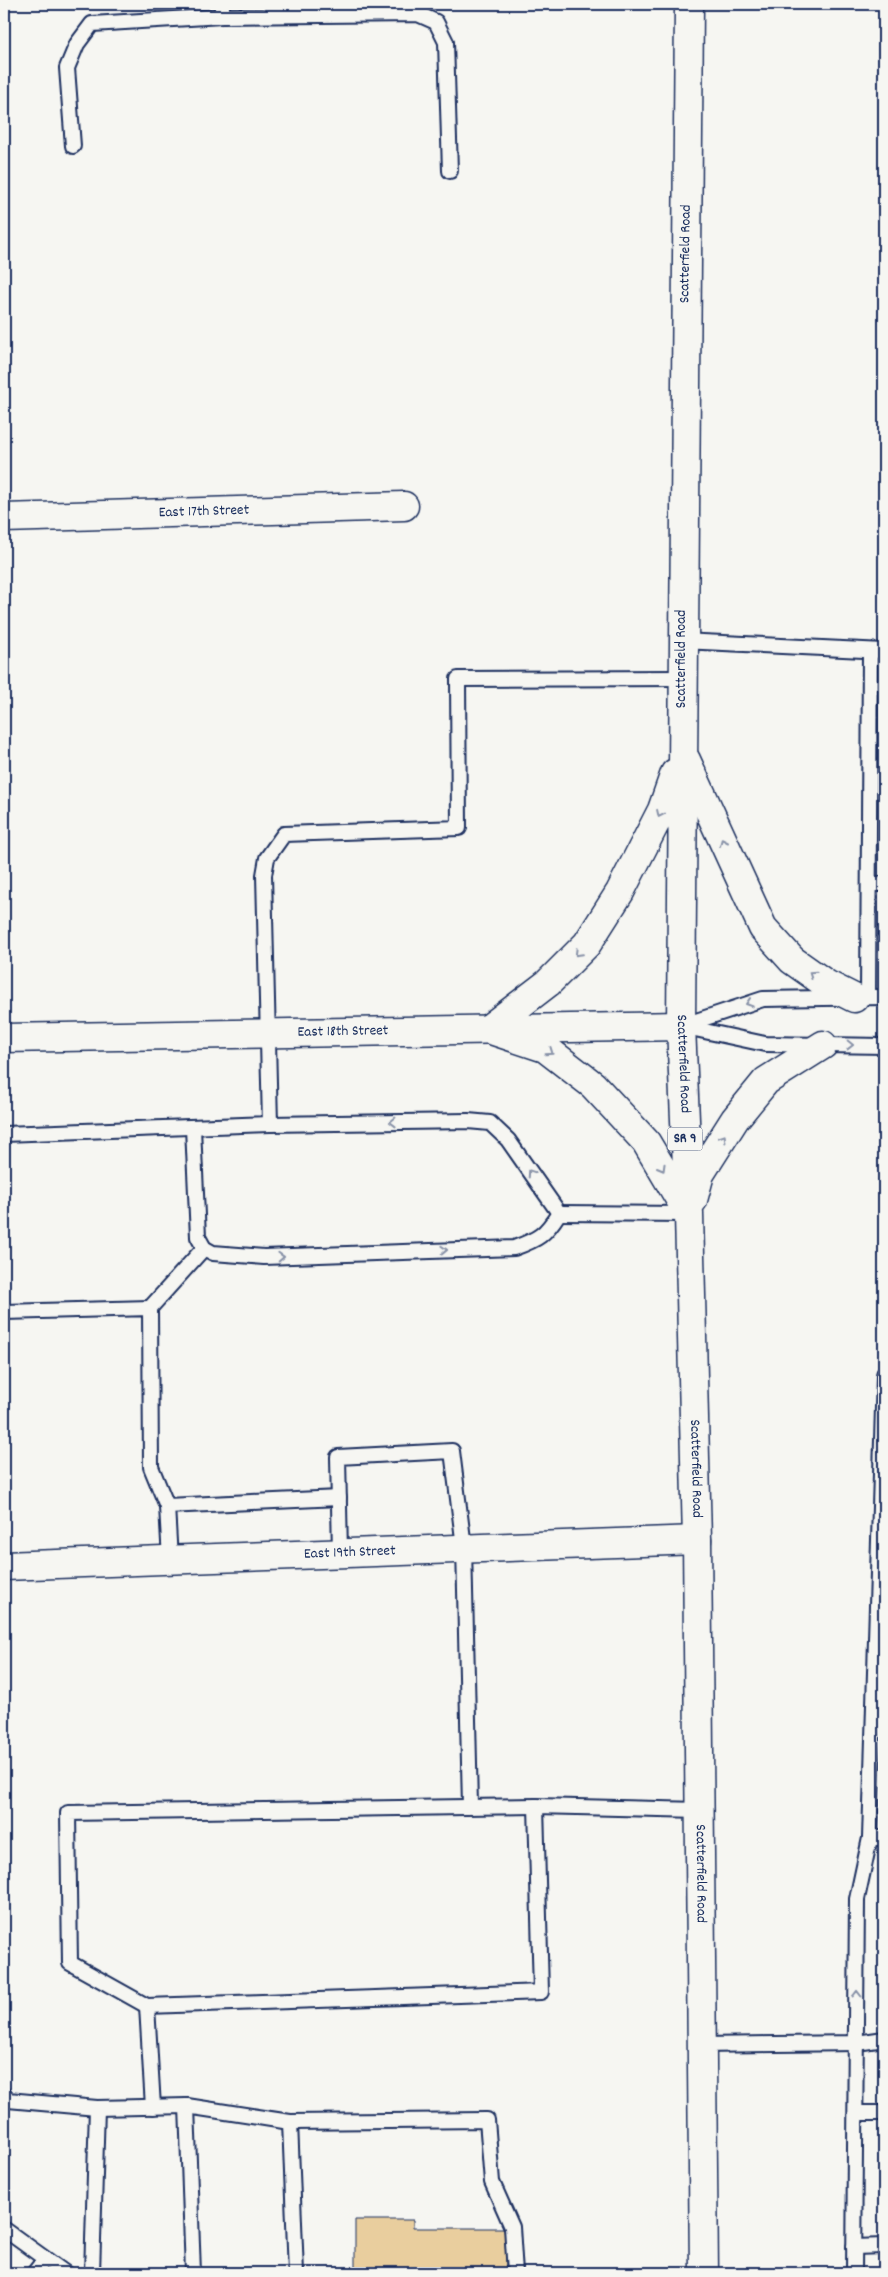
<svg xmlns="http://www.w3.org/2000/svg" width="888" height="2277" font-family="Dekko,sans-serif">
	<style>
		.building { fill: #e9ce9e; stroke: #1b2f5e }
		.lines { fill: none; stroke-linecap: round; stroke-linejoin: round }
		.lane-casing { stroke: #1b2f5e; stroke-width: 18 }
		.street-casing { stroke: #1b2f5e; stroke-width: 31 }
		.secondary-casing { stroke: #1b2f5e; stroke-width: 31 }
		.primary-casing { stroke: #1b2f5e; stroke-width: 31 }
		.lane { stroke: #f6f6f2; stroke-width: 14 }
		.street { stroke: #f6f6f2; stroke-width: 28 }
		.secondary { stroke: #f6f6f2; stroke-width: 28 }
		.primary { stroke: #f6f6f2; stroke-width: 28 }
		.oneway { stroke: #8892a8 }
		.labels { text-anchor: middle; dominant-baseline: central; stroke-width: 5; stroke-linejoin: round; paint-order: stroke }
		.shield { fill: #f6f6f2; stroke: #5d6b8a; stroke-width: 1 }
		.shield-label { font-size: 14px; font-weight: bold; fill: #1b2f5e }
		.street-label { font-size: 15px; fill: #1b2f5e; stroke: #f6f6f2 }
	</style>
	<rect width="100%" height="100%" fill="#f6f6f2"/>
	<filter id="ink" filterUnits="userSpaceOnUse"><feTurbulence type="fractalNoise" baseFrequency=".02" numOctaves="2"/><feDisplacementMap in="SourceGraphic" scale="10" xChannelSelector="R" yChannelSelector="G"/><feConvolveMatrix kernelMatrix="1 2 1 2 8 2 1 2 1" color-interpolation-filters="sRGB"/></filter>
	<g filter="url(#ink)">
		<path class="building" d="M355,2220h58v8h93v42h-56v3h-95z"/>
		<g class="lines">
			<defs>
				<g id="lane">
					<path d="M222,4v12l196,-2 18,8 10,20 4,129"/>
					<path d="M73,146l-6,-78 10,-24 15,-20 130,-8"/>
					<path d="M682,641l202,10"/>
					<path d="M869,884h15"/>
					<path d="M868,997l2,-346"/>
					<path d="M681,1026l82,-27 121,-2"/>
					<path d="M681,1026l84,18 119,2"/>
					<path d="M270,1124l198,-3 22,2 18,17 51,73"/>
					<path d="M193,1128l5,109 6,11 9,5 51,4 250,-9c25,-9 31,-13 45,-35"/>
					<path d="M4,1134l266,-10 -6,-249 3,-17 17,-24 175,-6 -1,-149 224,-1"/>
					<path d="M559,1213l130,1"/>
					<path d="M150,1308l54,-60"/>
					<path d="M4,1312l146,-4 1,159 16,39 3,54"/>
					<path d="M167,1506l172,-8"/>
					<path d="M340,1553l-2,-96 114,-6 12,96 6,259"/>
					<path d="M870,1838h14"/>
					<path d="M147,2006l-77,-43 -2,-150 468,-7"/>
					<path d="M701,2045l156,-2 27,-4"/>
					<path d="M4,2095l4,5 89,8 90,-2 103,16 197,-2 5,62 20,45 3,46"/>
					<path d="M187,2106l6,167"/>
					<path d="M153,2107l-6,-101 394,-14 -5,-186 164,4"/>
					<path d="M856,2113h28"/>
					<path d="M290,2122l6,151"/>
					<path d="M4,2229l61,44"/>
					<path d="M854,2247l30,-1"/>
					<path d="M34,2273l11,-14"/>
					<path d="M92,2273l5,-165"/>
					<path d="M854,2273l3,-374 13,-61 14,-464"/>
				</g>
				<g id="street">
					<path id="s1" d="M4,518l400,-12"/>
					<path id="s2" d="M4,1566l693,-26"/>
				</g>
				<g id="secondary">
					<path id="s3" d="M4,1038l677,-12"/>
				</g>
				<g id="primary">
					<path id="s4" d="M689,4l-8,1022 8,188 8,326 7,733"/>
					<path d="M686,760l77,168 29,32 34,24 28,14"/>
					<path d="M488,1029l60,-46 39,-39 33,-52 42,-82 13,-37"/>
					<path d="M488,1029l57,19 48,37 53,57 41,69"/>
					<path d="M693,1200l7,-26 35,-55 31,-38 57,-36"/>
				</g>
			</defs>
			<use href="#lane" class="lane-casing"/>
			<use href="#street" class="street-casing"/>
			<use href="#secondary" class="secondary-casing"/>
			<use href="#primary" class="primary-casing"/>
			<use href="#lane" class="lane"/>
			<use href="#street" class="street"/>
			<use href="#secondary" class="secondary"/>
			<use href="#primary" class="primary"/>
		</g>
		<defs><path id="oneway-chevron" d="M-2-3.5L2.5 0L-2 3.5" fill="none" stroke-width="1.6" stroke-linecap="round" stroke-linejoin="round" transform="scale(1.25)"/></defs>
		<g class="oneway">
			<use href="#oneway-chevron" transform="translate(660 814) rotate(115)"/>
			<use href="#oneway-chevron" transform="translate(723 842) rotate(-114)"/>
			<use href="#oneway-chevron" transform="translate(578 953) rotate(135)"/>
			<use href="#oneway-chevron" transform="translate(812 974) rotate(-145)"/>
			<use href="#oneway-chevron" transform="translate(749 1003) rotate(162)"/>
			<use href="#oneway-chevron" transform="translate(850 1045) rotate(1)"/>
			<use href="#oneway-chevron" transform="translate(550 1052) rotate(35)"/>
			<use href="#oneway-chevron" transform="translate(393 1122) rotate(179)"/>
			<use href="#oneway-chevron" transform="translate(723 1138) rotate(-58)"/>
			<use href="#oneway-chevron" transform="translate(662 1168) rotate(60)"/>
			<use href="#oneway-chevron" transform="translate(531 1173) rotate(-124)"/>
			<use href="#oneway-chevron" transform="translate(444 1250) rotate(-2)"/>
			<use href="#oneway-chevron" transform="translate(281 1257) rotate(-2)"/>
			<use href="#oneway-chevron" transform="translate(857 1994) rotate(-90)"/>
		</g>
	</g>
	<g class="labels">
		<rect class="shield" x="667.5" y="1127.5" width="35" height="23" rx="4"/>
		<g class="shield-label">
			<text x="685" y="1139">SR 9</text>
		</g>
		<g class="street-label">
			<text transform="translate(686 254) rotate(-89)">Scatterfield Road</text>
			<text stroke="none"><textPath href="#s1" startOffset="200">East 17th Street</textPath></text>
			<text transform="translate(682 659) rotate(-90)">Scatterfield Road</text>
			<text stroke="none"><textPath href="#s3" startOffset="339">East 18th Street</textPath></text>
			<text stroke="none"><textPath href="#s4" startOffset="1060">Scatterfield Road</textPath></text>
			<text stroke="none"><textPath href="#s4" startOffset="1465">Scatterfield Road</textPath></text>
			<text stroke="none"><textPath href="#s2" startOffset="346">East 19th Street</textPath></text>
			<text stroke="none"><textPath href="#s4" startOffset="1870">Scatterfield Road</textPath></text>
		</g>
	</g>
	<rect width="888" height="2277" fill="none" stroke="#f6f6f2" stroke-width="20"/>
	<rect x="10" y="10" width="868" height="2257" fill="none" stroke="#1b2f5e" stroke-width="2" filter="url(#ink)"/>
</svg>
